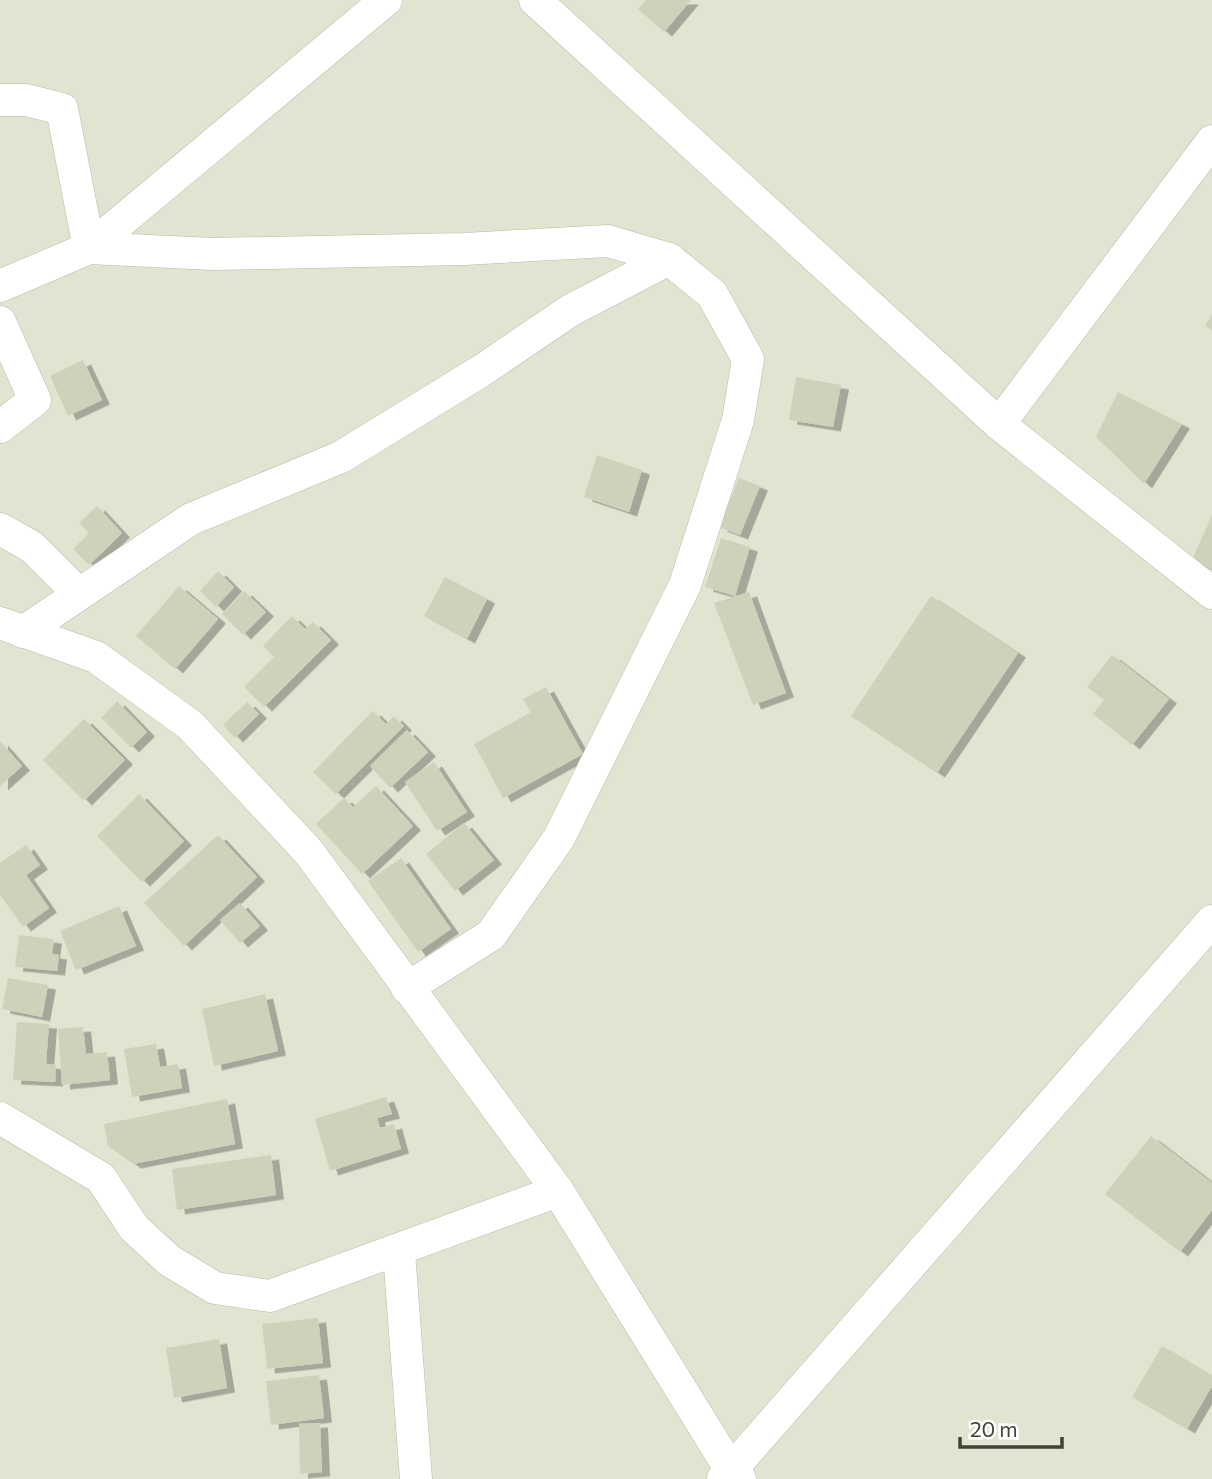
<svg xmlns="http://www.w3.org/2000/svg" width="1212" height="1479" font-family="Commissioner,sans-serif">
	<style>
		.residential { fill: #e2e4d2 }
		.building { fill: #d0d1ba; filter: url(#shadow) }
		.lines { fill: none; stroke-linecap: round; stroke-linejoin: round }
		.street-casing { stroke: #b9bba7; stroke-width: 33 }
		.street { stroke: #fff; stroke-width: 32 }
	</style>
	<defs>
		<filter id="shadow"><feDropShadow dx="8" dy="4.5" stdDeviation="0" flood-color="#0004"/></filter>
	</defs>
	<rect width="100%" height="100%" fill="#eef0e4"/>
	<rect class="residential" x="0" y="0" width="1212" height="1479"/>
	<g class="building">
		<path d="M646,0h45l-27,32 -26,-23z"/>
		<path d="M1212,314v16l-7,-4z"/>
		<path d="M83,360l19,40 -34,16 -18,-40z"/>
		<path d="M796,377l45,8 -8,42 -44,-7z"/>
		<path d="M1118,392l64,32 -38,60 -48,-47z"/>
		<path d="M597,455l45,15 -13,42 -45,-15z"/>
		<path d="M739,478l21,8 -20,49 -21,-8z"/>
		<path d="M97,506l25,27 -33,32 -16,-16 16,-16 -10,-10z"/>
		<path d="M1212,515v54l-20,-9z"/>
		<path d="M721,538l29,9 -15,49 -30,-9z"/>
		<path d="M218,571l16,16 -18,20 -16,-16z"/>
		<path d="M445,577l42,22 -20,40 -43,-23z"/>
		<path d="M179,586l39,33 -43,50 -39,-33z"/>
		<path d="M244,591l22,21 -23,23 -21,-21z"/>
		<path d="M749,592l37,101 -33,12 -39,-102z"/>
		<path d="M931,596l87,57 -81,120 -86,-57z"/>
		<path d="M292,616l13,13 8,-7 18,18 -67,67 -20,-20 30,-30 -11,-11z"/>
		<path d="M1112,655l57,44 -37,46 -39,-31 11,-14 -17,-13z"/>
		<path d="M546,687l37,67 -80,44 -29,-54 57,-32 -8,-13z"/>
		<path d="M117,701l30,31 -16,16 -30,-30z"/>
		<path d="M247,702l12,12 -24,24 -12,-13z"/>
		<path d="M373,711l13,13 8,-8 10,10 -68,68 -23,-22z"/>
		<path d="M84,719l41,41 -41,41 -41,-41z"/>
		<path d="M407,730l21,22 -38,36 -20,-22z"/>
		<path d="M0,741l22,25 -22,20z"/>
		<path d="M434,762l33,50 -30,19 -32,-49z"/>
		<path d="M376,786l37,40 -51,48 -46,-50 28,-26 9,9z"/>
		<path d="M139,794l45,47 -42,41 -45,-46z"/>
		<path d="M464,823l30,37 -39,31 -29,-37z"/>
		<path d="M218,835l39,42 -73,69 -40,-43z"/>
		<path d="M26,845l14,20 -14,10 23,33 -26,19 -23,-32v-32z"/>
		<path d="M401,858l50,71 -33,23 -50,-71z"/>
		<path d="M240,903l20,23 -20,17 -20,-23z"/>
		<path d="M119,906l17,40 -60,24 -16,-39z"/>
		<path d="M19,935l35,4 -2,15 7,1 -2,16 -42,-4z"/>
		<path d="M8,978l40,7 -6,32 -40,-8z"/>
		<path d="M265,994l13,57 -64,15 -12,-57z"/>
		<path d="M17,1022l32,2 -3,40 10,1 -1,17 -42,-2z"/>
		<path d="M83,1027l3,27 21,-2 3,28 -48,5 -4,-56z"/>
		<path d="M156,1044l4,23 18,-3 4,24 -50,9 -8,-48z"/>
		<path d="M386,1097l6,17 -15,4 3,10 14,-4 7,25 -71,22 -15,-52z"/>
		<path d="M227,1099l8,45 -102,20 -25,-18 -4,-22z"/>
		<path d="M1151,1136l61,47v27l-32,42 -75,-58z"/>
		<path d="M271,1155l5,40 -99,15 -5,-41z"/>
		<path d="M318,1318l5,45 -56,6 -5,-45z"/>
		<path d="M219,1339l8,49 -53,10 -8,-50z"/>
		<path d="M1162,1346l50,30v10l-25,43 -55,-32z"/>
		<path d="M319,1375l5,43 -53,7 -5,-44z"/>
		<path d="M320,1423l2,49 -22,2 -1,-50z"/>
	</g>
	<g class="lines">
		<defs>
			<g id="street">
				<path d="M535,0l464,424 213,169"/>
				<path d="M0,100h26l36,9 27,139 297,-248"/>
				<path d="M0,286l89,-38 123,6 252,-5 144,-8 61,18 43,35 36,65 -10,61 -53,165 -126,253 -68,97 -84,53"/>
				<path d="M0,322l35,78 -35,27"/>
				<path d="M999,424l213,-283"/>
				<path d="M0,529l32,18 47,47"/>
				<path d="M0,623l96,34 94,68 118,126 250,340 -288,105 -55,-8 -45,-27 -36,-33 -33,-50 -101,-60"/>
				<path d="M23,632l168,-113 150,-62 140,-86 90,-61 98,-51"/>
				<path d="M558,1191l173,279 9,9"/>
				<path d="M399,1252l17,227"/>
				<path d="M723,1479l489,-558"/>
			</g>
		</defs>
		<use href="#street" class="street-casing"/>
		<use href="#street" class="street"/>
	</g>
	<path d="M960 1437v10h102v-10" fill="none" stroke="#414234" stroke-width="3.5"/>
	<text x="970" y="1437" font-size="21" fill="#414234" stroke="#ffffff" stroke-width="5" paint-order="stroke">20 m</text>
</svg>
